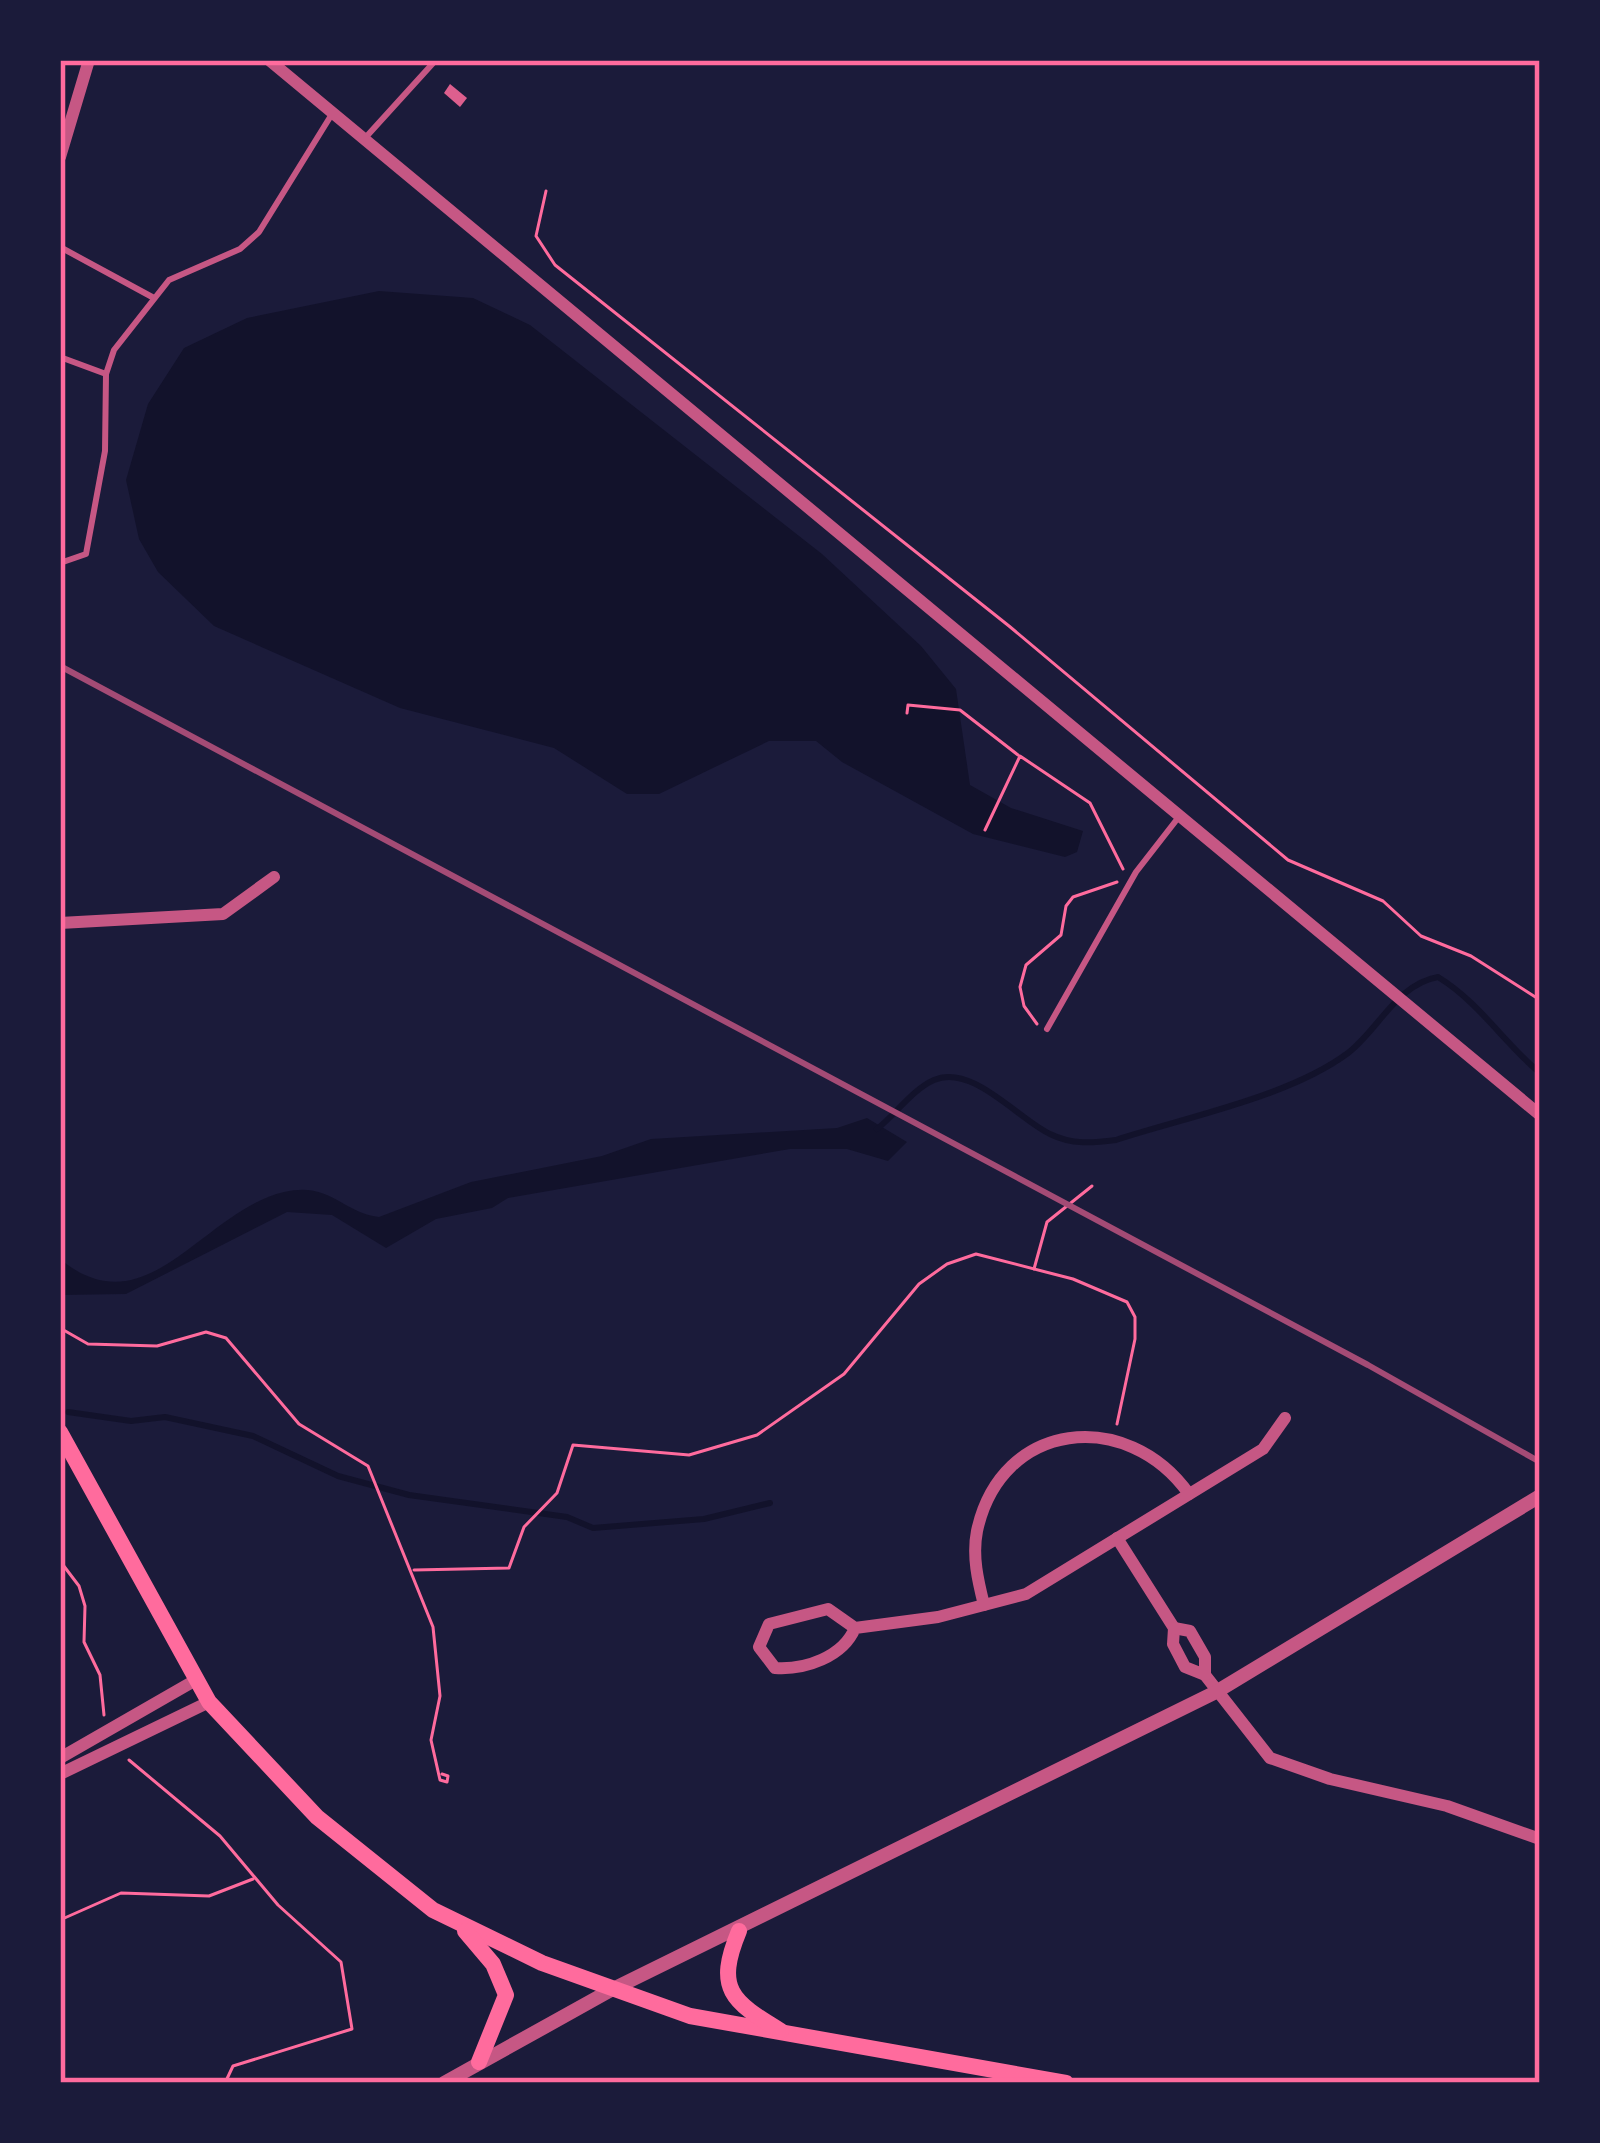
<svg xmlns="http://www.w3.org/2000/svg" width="1600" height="2143" font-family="Helvetica,sans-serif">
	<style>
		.water { fill: #12122b }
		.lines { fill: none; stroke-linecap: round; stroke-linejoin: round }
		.stream { stroke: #12122b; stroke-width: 6 }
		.building { fill: #dd5f8e }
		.path { stroke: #ff6b9d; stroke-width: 3 }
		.service { stroke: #c65784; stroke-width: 6 }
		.minor { stroke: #c65784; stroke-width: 12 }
		.tertiary { stroke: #c65784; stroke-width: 14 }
		.secondary { stroke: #ff6b9d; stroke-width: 16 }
		.rail { stroke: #a44b75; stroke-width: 6 }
		.neatline { fill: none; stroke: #ff6b9d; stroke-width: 4.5 }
	</style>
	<rect width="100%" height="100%" fill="#1b1b3a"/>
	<g class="water">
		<path d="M379,291l94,7 57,27 292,229 99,92 35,43 14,96 41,23 72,23 -6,21 -12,5 -92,-23 -131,-72 -26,-21h-47l-110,53h-32l-73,-46 -154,-40 -186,-82 -56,-54 -19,-33 -13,-59 22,-76 36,-56 63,-30z"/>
		<path d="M867,1118l40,24 -19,19 -41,-12h-57l-282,49 -16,10 -56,11 -50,29 -54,-33 -45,-3 -161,82 -66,1v-36c87,72 142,-48 224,-67 46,-11 57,20 95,25l92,-35 131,-26 49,-17 186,-11z"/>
	</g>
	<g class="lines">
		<g class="stream">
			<path d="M877,1129c18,-14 36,-40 57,-49 38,-17 85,40 116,54 22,11 43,9 66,6 70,-23 173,-43 232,-87 30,-23 49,-69 90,-76 41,25 66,66 102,96"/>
			<path d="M68,1412l63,9 34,-4 88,19 85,40 71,19 158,22 26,11 111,-9 66,-16"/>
		</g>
	</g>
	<path class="building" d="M450,84l17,14 -7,9 -16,-14z"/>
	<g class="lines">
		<g class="path">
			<path d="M546,191l-10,45 19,29 454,361 279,234 95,41 38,35 50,20 69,44"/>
			<path d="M907,713l1,-8 52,5 58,45"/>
			<path d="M985,830l35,-74 70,47 33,66"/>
			<path d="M1037,1024l-13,-18 -4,-19 6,-22 35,-30 5,-29 7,-9 44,-15"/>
			<path d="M1034,1269l13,-47 45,-36"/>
			<path d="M60,1328l28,16 69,2 49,-14 20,6 73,86 69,42 65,161 7,69 -9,44 9,40 7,2 1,-6 -6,-2"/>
			<path d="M60,1561l19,25 6,20 -1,36 16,33 4,40"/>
			<path d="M414,1570l95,-2 15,-41 33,-34 16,-48 116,10 68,-20 87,-61 75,-90 28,-20 29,-10 97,25 54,23 8,15v22l-18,85"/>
			<path d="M129,1760l91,76 58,69 63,57 11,67 -119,37 -8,17"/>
			<path d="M60,1920l61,-27 88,3 44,-17"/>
		</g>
		<g class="service">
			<path d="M366,137l69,-76"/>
			<path d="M60,247l94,51"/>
			<path d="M60,357l46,17"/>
			<path d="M60,563l26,-9 19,-103 1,-77 8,-24 55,-70 71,-31 19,-17 73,-118"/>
			<path d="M1047,1029l89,-157 42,-54"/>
		</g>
		<g class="minor">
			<path d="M269,60l1271,1055"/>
			<path d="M60,157l29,-97"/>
			<path d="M60,923l163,-9 51,-37"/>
			<path d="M1117,1538l57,90 -1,16 12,23 20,8 65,83 60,21 117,27 93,33"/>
			<path d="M984,1605c-6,-24 -12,-49 -7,-74 24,-111 150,-124 212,-37"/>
			<path d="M855,1628c-12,29 -50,42 -80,40l-16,-21 10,-23 59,-15 27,19 83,-11 88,-23 237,-145 22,-31"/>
			<path d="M1174,1628l16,3 15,26v18"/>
			<path d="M60,1758l134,-77"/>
			<path d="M60,1774l149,-72"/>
		</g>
		<path class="tertiary" d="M444,2083l167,-93 605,-298 324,-196"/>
		<g class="secondary">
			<path d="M60,1432l149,270 108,115 116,93 109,53 148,53 376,67"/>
			<path d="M465,1931l28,33 13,31 -27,67"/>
			<path d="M739,1931c-24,58 -8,70 42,100"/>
		</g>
		<path class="rail" d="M60,666l1308,699 172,97"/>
	</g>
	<rect width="1600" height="2143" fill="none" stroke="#1b1b3a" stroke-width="126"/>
	<rect x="63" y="63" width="1474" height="2017" class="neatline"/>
</svg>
